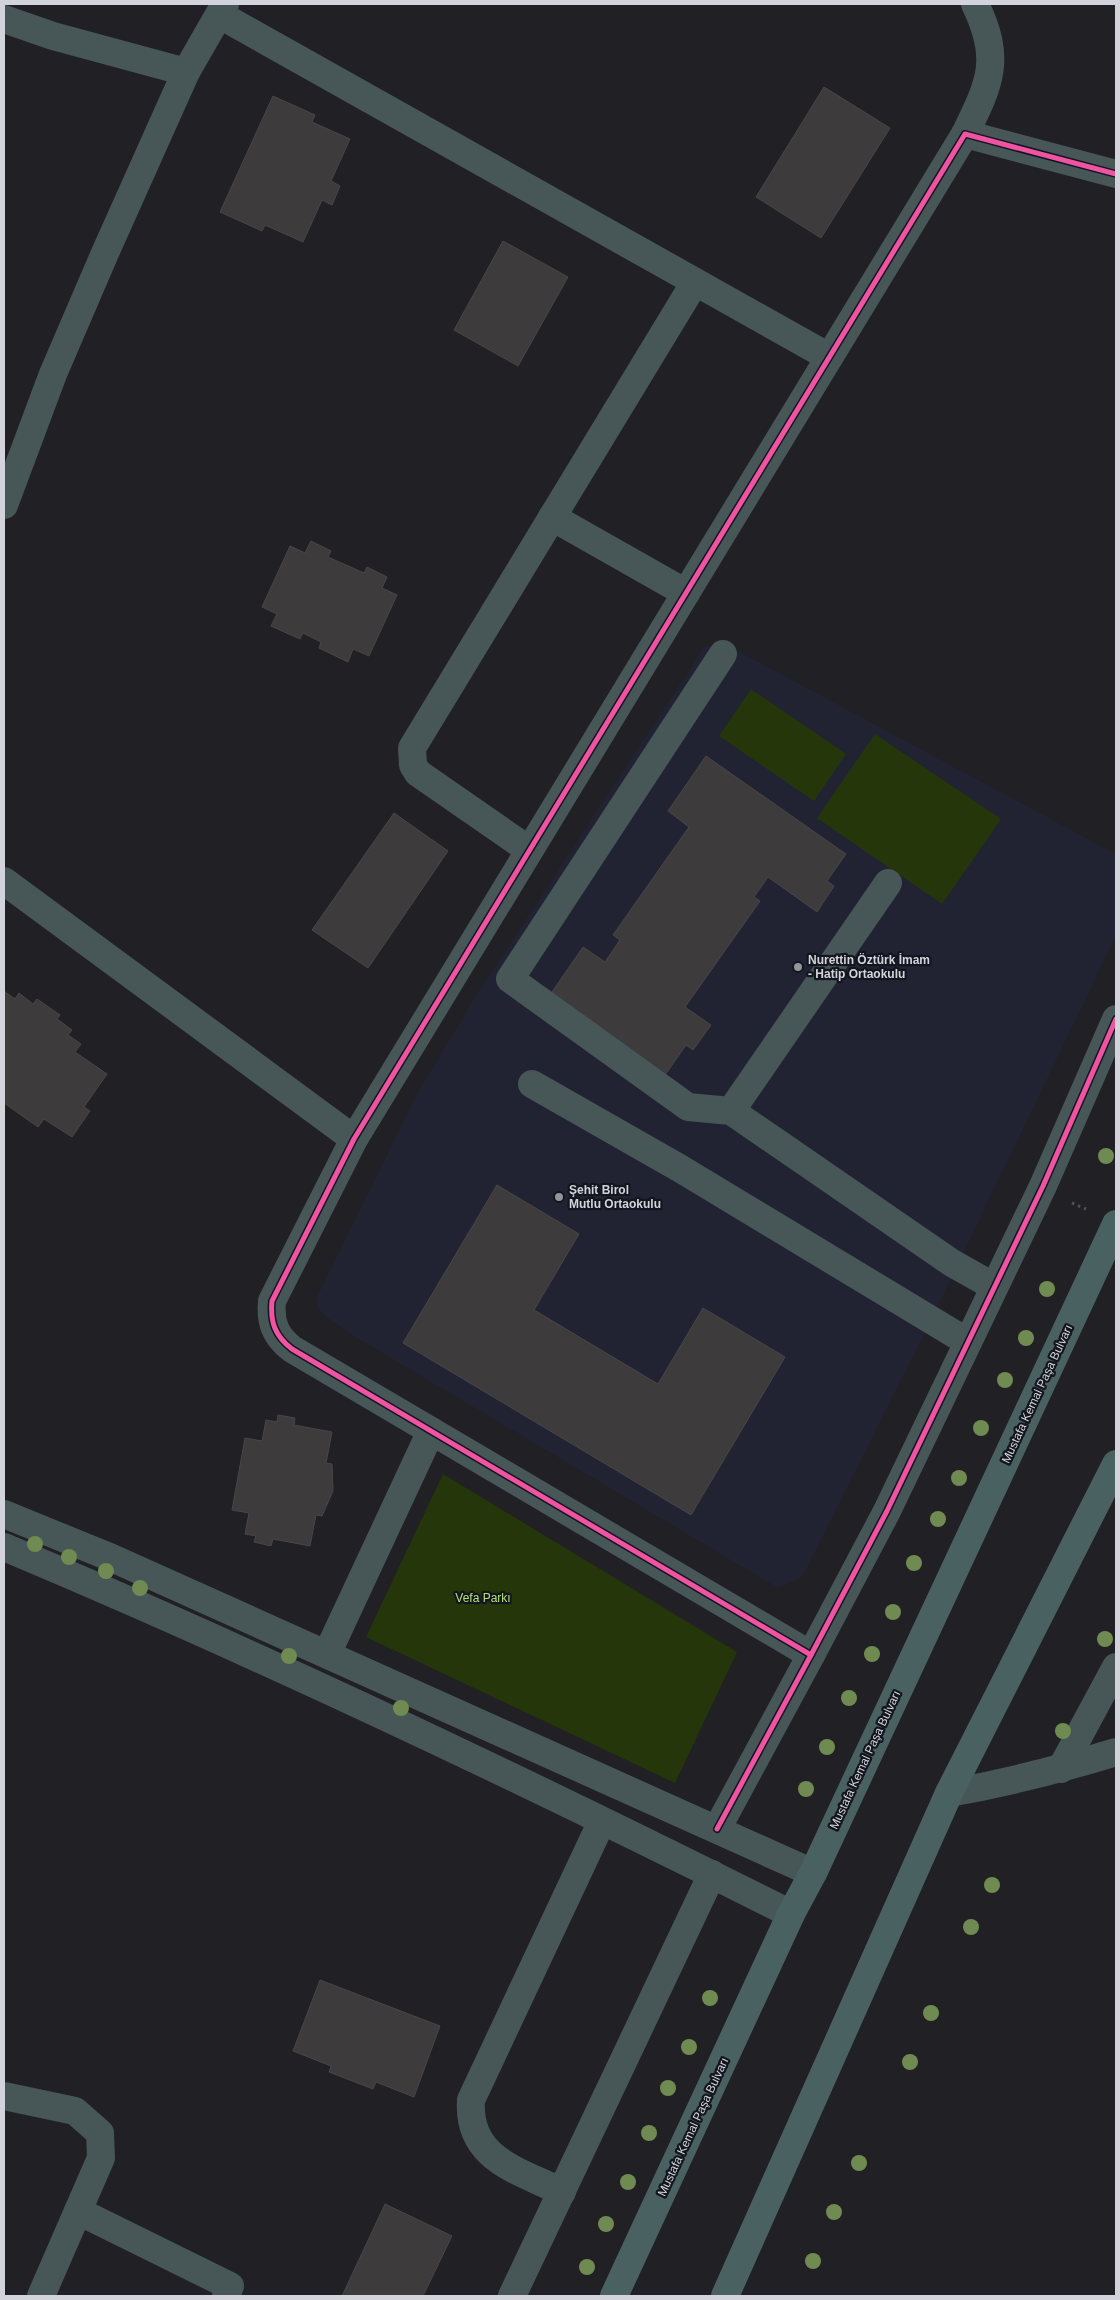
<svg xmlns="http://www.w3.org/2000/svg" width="1120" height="2300" font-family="Helvetica,sans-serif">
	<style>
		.built { fill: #222332 }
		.green { fill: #25360b }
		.building { fill: #3d3b3c; stroke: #494647 }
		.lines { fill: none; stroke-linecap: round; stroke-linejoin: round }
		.path { stroke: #4a5355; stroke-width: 3; stroke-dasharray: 2.5 4; stroke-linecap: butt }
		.minor { stroke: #475657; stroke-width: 28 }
		.major { stroke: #4a6162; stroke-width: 28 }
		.cycleway-casing { stroke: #13151f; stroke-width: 8 }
		.cycleway { stroke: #f153a3; stroke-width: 5 }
		.tree { fill: #708b52 }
		.poi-dot { fill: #94959b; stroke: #13151f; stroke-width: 2 }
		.labels { text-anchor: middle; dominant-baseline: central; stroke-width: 4.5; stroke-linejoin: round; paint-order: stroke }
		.poi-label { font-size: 12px; font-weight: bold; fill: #d3d4db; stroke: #13151f; text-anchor: start }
		.street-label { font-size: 12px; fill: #d3d4db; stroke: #13151f }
		.park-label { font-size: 12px; fill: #b1e276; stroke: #13151f }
	</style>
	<rect width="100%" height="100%" fill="#202025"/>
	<path class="built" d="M725,644l391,210v82l-187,388 -127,253 -24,11 -419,-249 -34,-23 -7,-8 -2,-9 101,-205 57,-95 231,-353z"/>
	<g class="green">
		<path d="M751,689l95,65 -32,47 -95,-65z"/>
		<path d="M875,734l126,85 -59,85 -125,-86z"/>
		<path d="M443,1474l294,178 -62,131 -309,-146z"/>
	</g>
	<g class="building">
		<path d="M824,87l66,41 -69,110 -65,-41z"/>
		<path d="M273,96l42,19 -3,7 38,17 -19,42 9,5 -8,19 -10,-5 -19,42 -38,-17 -3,6 -42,-19z"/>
		<path d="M503,241l65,36 -50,89 -64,-36z"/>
		<path d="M311,541l20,10 -3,6 36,16 3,-6 20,10 -5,11 15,7 -28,61 -16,-7 -5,13 -29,-14 2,-6 -18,-9 -3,6 -29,-13 6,-12 -15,-7 28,-61 15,7z"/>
		<path d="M706,756l140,98 -19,27 7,5 -17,26 -49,-35 -14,20 6,4 -75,106 26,18 -18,25 -7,-5 -21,30 -115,-80 33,-48 22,15 15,-22 -7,-5 76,-108 -21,-16z"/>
		<path d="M394,813l54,38 -80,117 -56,-38z"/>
		<path d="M4,991l11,8 4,-6 14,11 4,-5 23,16 -3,4 15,11 -4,5 13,9 -6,8 32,22 -23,33 6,4 -18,26 -28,-18 -6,8 -34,-24z"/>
		<path d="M497,1185l82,49 -45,76 124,74 45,-76 82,49 -94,158 -288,-172z"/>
		<path d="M278,1415l17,3 -1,7 38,7 -6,31 6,1 1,27 -11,25 -6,-1 -6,31 -37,-7 -2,7 -17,-4 2,-6 -11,-2 4,-21 -17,-3 13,-72 17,3 4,-21 11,2z"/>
		<path d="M320,1980l120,46 -26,71 -38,-15 -3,7 -44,-17 2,-6 -38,-15z"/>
		<path d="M385,2204l67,32 -29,60h-81z"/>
	</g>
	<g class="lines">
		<path class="path" d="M1072,1203l14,6"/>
		<g class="minor">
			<path d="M220,15l609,342"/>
			<path d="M4,19l49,17 133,36"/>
			<path d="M965,134c25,-51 37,-75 10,-130"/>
			<path d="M4,505l49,-131 52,-121 81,-181 39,-68"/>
			<path d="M552,517l134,76"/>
			<path d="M723,654l-213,325 178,128 43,4 221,152 41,23"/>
			<path d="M529,850l-111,-77 -5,-8 -1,-17 283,-466"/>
			<path d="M4,881l350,258"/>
			<path d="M532,1084l149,85 285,172"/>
			<path d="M731,1111l157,-228"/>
			<path d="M4,1514l108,44 701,315"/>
			<path d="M4,1547c267,112 528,237 787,367"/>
			<path d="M327,1654l104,-223"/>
			<path d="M811,1655l-519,-306c-17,-13 -22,-27 -20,-48l82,-162 611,-1005 151,40"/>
			<path d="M1061,1769l55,-102"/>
			<path d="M949,1793c57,-10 112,-24 167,-41"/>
			<path d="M717,1829l94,-174 76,-144 156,-325 73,-167"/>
			<path d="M4,2096l71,15 25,22 1,25 -60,138"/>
			<path d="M562,2192c-44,-22 -95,-33 -91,-92l131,-279"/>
			<path d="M78,2211l152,75 -4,10"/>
			<path d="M512,2296l200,-422"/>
		</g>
		<g class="major">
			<path d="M614,2296l177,-382 22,-41 303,-649"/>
			<path d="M725,2296l224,-503 167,-329"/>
		</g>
		<defs>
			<g id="cycleway">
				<path d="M811,1655l-519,-306c-17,-13 -22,-27 -20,-48l82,-162 611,-1005 151,40"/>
				<path d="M717,1829l94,-174 76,-144 156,-325 73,-167"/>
			</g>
		</defs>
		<use href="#cycleway" class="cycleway-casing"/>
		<use href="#cycleway" class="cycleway"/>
	</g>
	<g class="tree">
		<circle cx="1106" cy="1156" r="8"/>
		<circle cx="1047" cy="1289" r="8"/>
		<circle cx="1026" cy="1338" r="8"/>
		<circle cx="1005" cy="1380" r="8"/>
		<circle cx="981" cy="1428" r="8"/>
		<circle cx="959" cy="1478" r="8"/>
		<circle cx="938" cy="1519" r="8"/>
		<circle cx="35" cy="1544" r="8"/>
		<circle cx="69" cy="1557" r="8"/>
		<circle cx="914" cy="1563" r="8"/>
		<circle cx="106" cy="1571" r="8"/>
		<circle cx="140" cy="1588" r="8"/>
		<circle cx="893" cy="1612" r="8"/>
		<circle cx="1105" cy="1639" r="8"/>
		<circle cx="872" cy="1654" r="8"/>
		<circle cx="289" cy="1656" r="8"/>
		<circle cx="849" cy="1698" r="8"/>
		<circle cx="401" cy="1708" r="8"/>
		<circle cx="1063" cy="1731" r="8"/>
		<circle cx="827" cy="1747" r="8"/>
		<circle cx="806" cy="1789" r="8"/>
		<circle cx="992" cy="1885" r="8"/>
		<circle cx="971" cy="1927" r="8"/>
		<circle cx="710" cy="1998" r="8"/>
		<circle cx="931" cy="2013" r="8"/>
		<circle cx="689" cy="2047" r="8"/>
		<circle cx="910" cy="2062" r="8"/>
		<circle cx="668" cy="2088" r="8"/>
		<circle cx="649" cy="2133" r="8"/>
		<circle cx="859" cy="2163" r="8"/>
		<circle cx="628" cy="2182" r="8"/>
		<circle cx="834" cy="2212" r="8"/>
		<circle cx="606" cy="2224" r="8"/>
		<circle cx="813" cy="2261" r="8"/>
		<circle cx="587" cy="2267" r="8"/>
	</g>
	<g class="poi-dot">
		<circle cx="798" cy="967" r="5"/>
		<circle cx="559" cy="1197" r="5"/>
	</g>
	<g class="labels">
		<g class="poi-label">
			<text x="808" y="960">Nurettin Öztürk İmam<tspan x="808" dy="14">- Hatip Ortaokulu</tspan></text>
			<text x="569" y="1190">Şehit Birol<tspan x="569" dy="14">Mutlu Ortaokulu</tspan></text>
		</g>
		<g class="street-label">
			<text transform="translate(1037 1394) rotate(-65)">Mustafa Kemal Paşa Bulvarı</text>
			<text transform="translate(865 1760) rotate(-65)">Mustafa Kemal Paşa Bulvarı</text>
			<text transform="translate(693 2127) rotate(-65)">Mustafa Kemal Paşa Bulvarı</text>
		</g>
		<g class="park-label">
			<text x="483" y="1598">Vefa Parkı</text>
		</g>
	</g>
	<rect width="1120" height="2300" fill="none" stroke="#d3d4db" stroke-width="10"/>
</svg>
